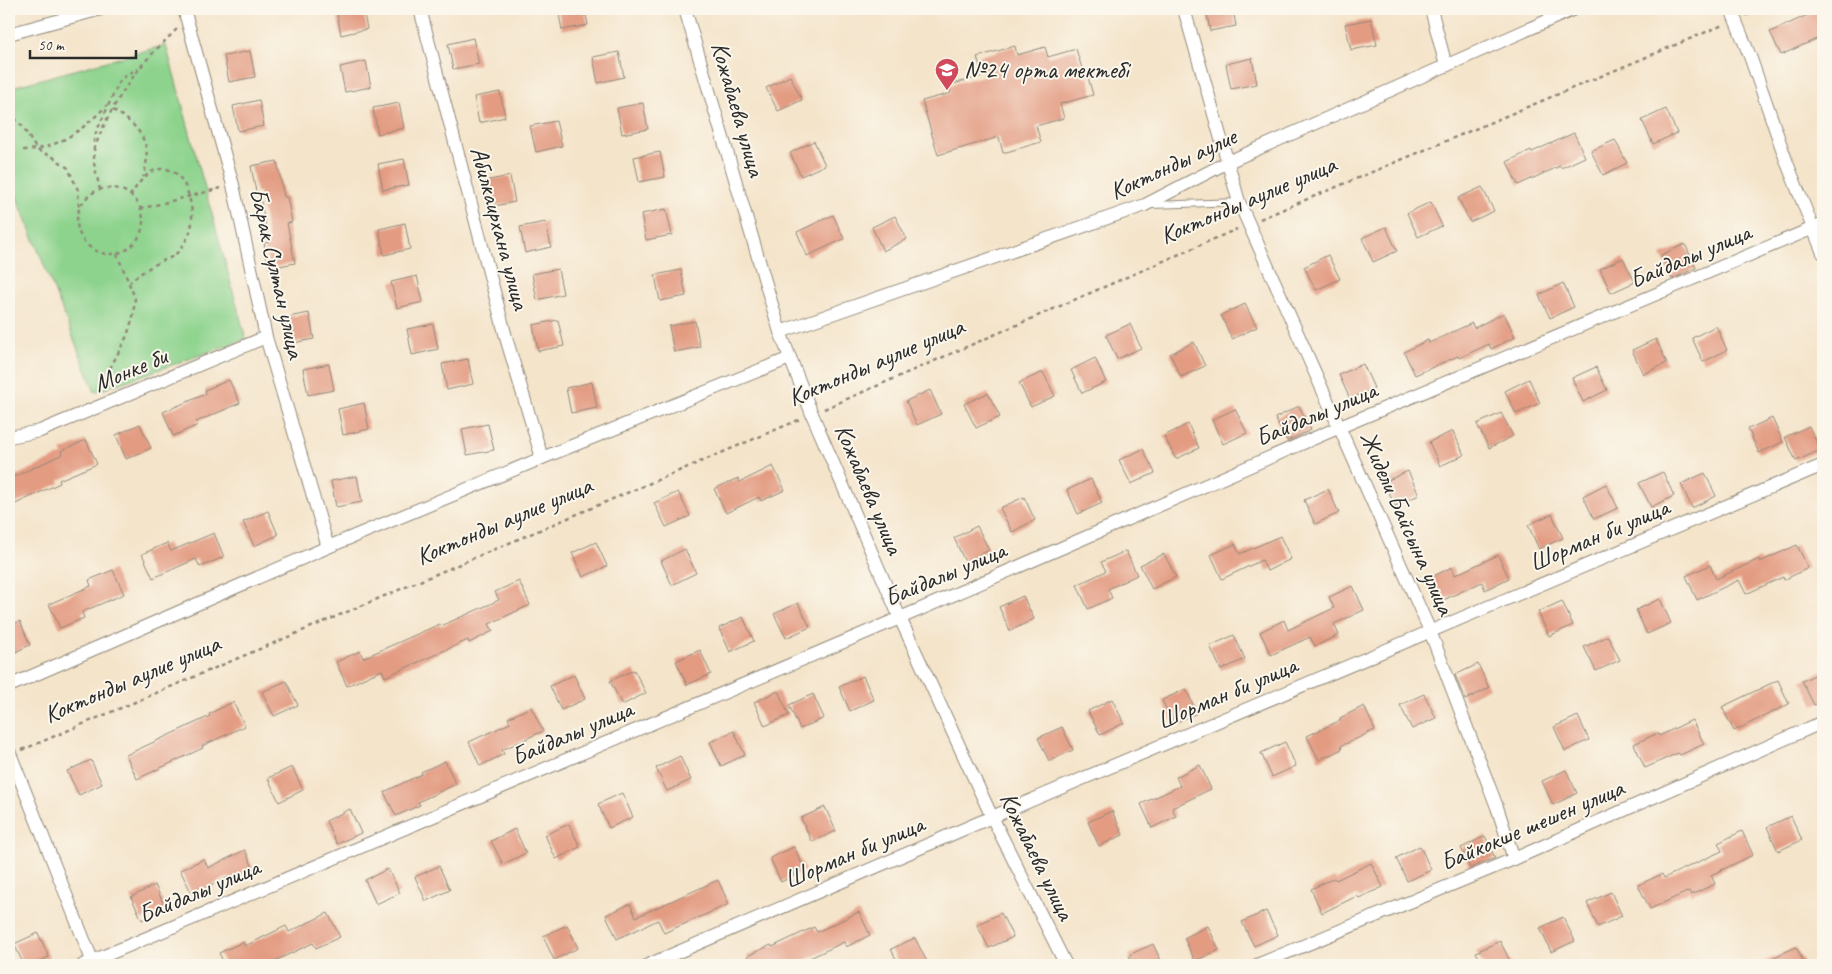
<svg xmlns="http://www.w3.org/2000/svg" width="1832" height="974" font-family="Caveat,sans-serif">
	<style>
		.green { fill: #8dd38d; stroke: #5c7f5c }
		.building { fill: #e39b82 }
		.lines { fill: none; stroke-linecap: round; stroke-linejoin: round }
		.lane-casing { stroke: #90887a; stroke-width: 8 }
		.street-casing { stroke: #90887a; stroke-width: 14 }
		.path { stroke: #90887a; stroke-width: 2.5; stroke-dasharray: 4 4; stroke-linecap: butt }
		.lane { stroke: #fff; stroke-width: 6 }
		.street { stroke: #fff; stroke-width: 12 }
		.labels { text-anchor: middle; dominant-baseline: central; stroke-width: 4; stroke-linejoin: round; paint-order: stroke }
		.poi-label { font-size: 25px; fill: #2b2b2b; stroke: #fbf7ec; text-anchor: start }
		.street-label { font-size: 25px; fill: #2b2b2b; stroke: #fbf7ec }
	</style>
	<rect width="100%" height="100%" fill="#fbf7ec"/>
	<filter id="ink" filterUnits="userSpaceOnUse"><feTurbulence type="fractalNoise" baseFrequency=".02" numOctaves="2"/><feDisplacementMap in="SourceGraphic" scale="10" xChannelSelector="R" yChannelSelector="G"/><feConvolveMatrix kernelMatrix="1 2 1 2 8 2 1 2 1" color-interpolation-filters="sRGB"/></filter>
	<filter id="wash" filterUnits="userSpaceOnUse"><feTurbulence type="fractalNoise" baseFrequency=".0096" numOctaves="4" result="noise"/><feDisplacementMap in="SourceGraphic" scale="20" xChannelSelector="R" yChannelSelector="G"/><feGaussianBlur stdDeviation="1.12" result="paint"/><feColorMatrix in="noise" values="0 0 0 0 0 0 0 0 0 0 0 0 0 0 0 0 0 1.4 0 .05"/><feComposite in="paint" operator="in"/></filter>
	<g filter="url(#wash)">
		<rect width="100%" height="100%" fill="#f4e4ca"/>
		<path class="green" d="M166,45l80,294 -151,53 -86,-214v-90z"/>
		<g id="blocks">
			<g class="building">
				<path d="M336,9h27l4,20 -26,6z"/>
				<path d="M558,9h27l3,16 -26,5z"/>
				<path d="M1206,9h27l3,17 -26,5z"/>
				<path d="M1821,9h2v27l-42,19 -11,-23z"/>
				<path d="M1371,19l6,26 -26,5 -6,-26z"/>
				<path d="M473,38l6,26 -26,5 -5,-25z"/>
				<path d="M1015,46l2,9 28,-8 3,10 28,-8 9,29 3,-1 5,18 -33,9 4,14 -28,8 5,16 -38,11 -4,-16 -61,18 -16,-54 29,-8 -2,-8 34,-9 -6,-19z"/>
				<path d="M250,51l5,26 -26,5 -5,-26z"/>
				<path d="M619,52l5,25 -26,6 -5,-26z"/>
				<path d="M1252,58l5,26 -26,5 -5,-25z"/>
				<path d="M366,61l5,26 -26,5 -5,-25z"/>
				<path d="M790,76l12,24 -24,11 -12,-23z"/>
				<path d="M500,92l5,25 -26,6 -5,-26z"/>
				<path d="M259,100l5,26 -26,5 -5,-25z"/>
				<path d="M399,103l5,25 -26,6 -5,-26z"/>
				<path d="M643,103l5,26 -26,5 -5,-26z"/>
				<path d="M1666,109l11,24 -24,11 -11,-24z"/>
				<path d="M556,121l6,25 -26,6 -6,-26z"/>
				<path d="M1574,133l11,24 -24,11 -1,-2 -42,19 -11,-23 24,-12 1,2z"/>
				<path d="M1615,140l12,23 -24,12 -12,-24z"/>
				<path d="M814,141l11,24 -24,11 -11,-23z"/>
				<path d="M660,152l5,25 -26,5 -5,-25z"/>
				<path d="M404,159l5,26 -26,5 -5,-26z"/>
				<path d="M277,161l7,36h3l5,25 -5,1 8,40 -26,5 -5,-25 5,-1 -10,-50h-3l-5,-26z"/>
				<path d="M510,176l5,26 -26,5 -5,-26z"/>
				<path d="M1482,187l12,24 -24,11 -12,-24z"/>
				<path d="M1431,202l11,24 -24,11 -11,-24z"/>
				<path d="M666,209l6,26 -26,5 -5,-26z"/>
				<path d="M833,215l11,24 -37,17 -10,-24z"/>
				<path d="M895,216l12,23 -24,12 -11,-24z"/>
				<path d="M546,222l5,25 -26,6 -5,-26z"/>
				<path d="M405,223l5,26 -26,6 -5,-26z"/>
				<path d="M1386,227l11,24 -24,11 -11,-24z"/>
				<path d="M1685,244l11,24 -24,11 -11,-24z"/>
				<path d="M1328,255l12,24 -24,11 -12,-23z"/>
				<path d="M1623,258l12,24 -24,11 -11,-24z"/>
				<path d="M558,269l5,25 -26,6 -5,-26z"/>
				<path d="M681,270l5,26 -26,5 -5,-26z"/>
				<path d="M417,276l6,26 -26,6 -6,-26z"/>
				<path d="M1563,283l11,24 -24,11 -11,-23z"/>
				<path d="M1245,304l12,23 -25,12 -11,-24z"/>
				<path d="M309,313l5,26 -26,5 -5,-26z"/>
				<path d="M1504,313l11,24 -24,12 -2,-5 -30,14 -1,-2 -43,19 -11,-23 24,-12 1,3 43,-20 2,5z"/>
				<path d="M558,320l6,26 -26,5 -5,-26z"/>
				<path d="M695,321l5,26 -26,5 -5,-26z"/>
				<path d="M433,324l5,25 -26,6 -5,-26z"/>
				<path d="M1130,324l11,24 -24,11 -11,-24z"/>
				<path d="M1716,326l11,24 -24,12 -11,-24z"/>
				<path d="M1656,339l11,24 -24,11 -11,-24z"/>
				<path d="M1194,342l11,24 -24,11 -11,-23z"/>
				<path d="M1095,358l11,24 -24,11 -11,-23z"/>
				<path d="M468,359l5,25 -26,6 -5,-26z"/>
				<path d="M329,364l5,26 -26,5 -5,-26z"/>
				<path d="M1363,364l11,24 -24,11 -11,-24z"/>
				<path d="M1596,367l11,23 -24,12 -11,-24z"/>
				<path d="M1043,372l12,24 -24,11 -12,-24z"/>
				<path d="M1529,379l11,24 -24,11 -11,-23z"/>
				<path d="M229,380l11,23 -44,19 2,3 -25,11 -10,-24 43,-18 -1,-4z"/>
				<path d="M592,382l5,26 -26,5 -5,-25z"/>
				<path d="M930,390l11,24 -24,11 -11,-24z"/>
				<path d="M988,393l12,24 -24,11 -12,-24z"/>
				<path d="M364,403l5,26 -26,6 -5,-26z"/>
				<path d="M1299,406l12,24 -24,11 -12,-23z"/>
				<path d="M1235,409l12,24 -24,11 -11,-24z"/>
				<path d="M1501,413l12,23 -24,12 -12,-24z"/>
				<path d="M1772,418l11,24 -24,11 -11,-24z"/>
				<path d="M140,424l11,24 -25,11 -10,-24z"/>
				<path d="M488,424l6,26 -27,5 -5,-26z"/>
				<path d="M1188,424l11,24 -23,11 -12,-23z"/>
				<path d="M1809,426l11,24 -24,11 -11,-24z"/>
				<path d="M1453,431l11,24 -24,11 -11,-24z"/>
				<path d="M86,440l11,24 -38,16 1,3 -51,24v-34l2,5 52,-24 -2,-3z"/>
				<path d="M1143,449l12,24 -24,11 -12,-24z"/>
				<path d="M773,466l12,24 -24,11 -2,-4 -33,16 -12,-24 24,-11 2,4z"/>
				<path d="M1408,471l11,24 -24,11 -11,-24z"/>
				<path d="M1663,472l11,24 -23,11 -12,-24z"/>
				<path d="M1705,473l11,23 -24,12 -11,-24z"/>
				<path d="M357,476l5,26 -26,5 -5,-26z"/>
				<path d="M1091,479l11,24 -24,11 -11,-24z"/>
				<path d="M1606,484l12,24 -24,11 -11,-23z"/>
				<path d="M1328,489l11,24 -24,11 -11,-24z"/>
				<path d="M678,492l12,24 -24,11 -12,-24z"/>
				<path d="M1024,497l11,23 -23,12 -12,-24z"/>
				<path d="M268,511l10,24 -24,11 -11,-24z"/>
				<path d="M1552,514l11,24 -24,11 -11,-24z"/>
				<path d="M977,526l12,24 -24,12 -11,-24z"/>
				<path d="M214,533l10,24 -24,10 -4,-8 -43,19 -11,-24 25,-11 4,8z"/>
				<path d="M1280,536l11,23 -24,12 -5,-11 -40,19 -11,-24 24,-11 5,10z"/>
				<path d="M596,542l11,24 -24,11 -11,-24z"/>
				<path d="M1797,545l11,23 -24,12 -1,-3 -37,17 -7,-14 -42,20 -11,-24 24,-11 6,14 43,-20 1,3z"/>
				<path d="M685,549l11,24 -24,12 -11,-24z"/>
				<path d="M1126,551l11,24 -29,14 4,9 -24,11 -11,-24 29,-14 -5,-9z"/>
				<path d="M1164,554l12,23 -24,12 -12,-24z"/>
				<path d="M1498,555l11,23 -24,12 -3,-8 -43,20 -11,-23 24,-12 3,8z"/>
				<path d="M113,570l11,24 -42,18 2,6 -24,10 -11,-24 42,-18 -2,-6z"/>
				<path d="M519,581l11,24 -41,19 4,7 -24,12 -1,-3 -83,37 -3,-7 -35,16 -11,-24 24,-11 3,7 77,-34 1,2 58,-26 -4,-8z"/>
				<path d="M1353,586l11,24 -30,14 5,11 -24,11 -5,-9 -39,18 -11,-23 24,-12 4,10 46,-22 -5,-11z"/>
				<path d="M1023,596l11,23 -24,12 -11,-24z"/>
				<path d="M1660,599l11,24 -24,11 -11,-24z"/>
				<path d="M1562,601l11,24 -24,11 -11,-24z"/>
				<path d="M798,603l12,24 -24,11 -12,-24z"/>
				<path d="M743,617l11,24 -24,11 -11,-24z"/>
				<path d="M20,621l10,24 -21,10v-29z"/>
				<path d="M1234,635l11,24 -24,11 -11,-24z"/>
				<path d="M1608,636l12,24 -24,11 -12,-24z"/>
				<path d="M700,650l11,24 -24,11 -11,-24z"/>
				<path d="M1478,664l11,24 -24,12 -10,-25z"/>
				<path d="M634,670l12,23 -24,12 -12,-24z"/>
				<path d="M1823,671v30l-9,4 -12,-24z"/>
				<path d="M574,675l11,24 -24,11 -11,-24z"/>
				<path d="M863,676l11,24 -24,11 -11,-24z"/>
				<path d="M1778,680l11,24 -55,27 -12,-24z"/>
				<path d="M286,681l12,24 -24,11 -12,-24z"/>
				<path d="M1186,689l11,24 -24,11 -11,-24z"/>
				<path d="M778,691l11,24 -24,11 -11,-24z"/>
				<path d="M813,694l11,24 -24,11 -11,-24z"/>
				<path d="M1424,694l12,24 -24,11 -12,-24z"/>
				<path d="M1112,699l12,24 -24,12 -12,-24z"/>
				<path d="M233,702l12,24 -43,20 1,2 -66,31 -11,-24 84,-39 -1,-2z"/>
				<path d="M1364,706l11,24 -34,16 1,3 -23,11 -12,-24 34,-16 -1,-2z"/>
				<path d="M531,707l12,24 -41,19 2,4 -24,12 -11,-24 41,-19 -2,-5z"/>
				<path d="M1578,716l11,24 -24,11 -11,-24z"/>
				<path d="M1692,720l12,24 -24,11 -2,-2 -33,15 -11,-24 24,-11 1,3z"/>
				<path d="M1062,727l11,23 -24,11 -11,-23z"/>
				<path d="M734,731l11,24 -24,11 -11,-24z"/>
				<path d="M1285,742l11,24 -24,11 -11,-24z"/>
				<path d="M680,756l11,24 -24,11 -11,-23z"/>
				<path d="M91,760l11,24 -23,11 -12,-24z"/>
				<path d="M445,761l11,23 -38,18 2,3 -24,11 -12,-24 38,-18 -1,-2z"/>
				<path d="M1200,765l11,24 -39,19 4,8 -24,12 -11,-24 39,-18 -4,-9z"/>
				<path d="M292,767l11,23 -24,12 -11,-24z"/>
				<path d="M1566,770l11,23 -24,12 -11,-24z"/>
				<path d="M622,793l11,24 -24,11 -11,-24z"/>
				<path d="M825,807l11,24 -24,11 -11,-24z"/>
				<path d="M350,809l11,24 -24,11 -11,-23z"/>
				<path d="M1112,811l11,24 -24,11 -11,-24z"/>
				<path d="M1791,816l11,24 -24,11 -11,-24z"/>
				<path d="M569,824l11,23 -24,12 -11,-24z"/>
				<path d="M515,829l11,24 -23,11 -12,-23z"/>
				<path d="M1742,831l11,24 -42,20 4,9 -24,11 -2,-4 -39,18 -12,-24 24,-11 2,4 58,-27 -4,-8z"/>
				<path d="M1485,836l10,22 -25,10 -9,-20z"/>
				<path d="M1420,846l11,24 -24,11 -11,-23z"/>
				<path d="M794,847l11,23 -24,12 -11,-24z"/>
				<path d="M245,850l11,24 -23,11 -4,-8 -37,17 -12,-24 24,-11 4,9z"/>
				<path d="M1371,863l12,24 -24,11 -2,-2 -35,17 -11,-24 23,-11 2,2z"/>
				<path d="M439,866l11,24 -24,11 -11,-24z"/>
				<path d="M388,869l12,24 -24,11 -11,-24z"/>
				<path d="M718,880l11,24 -65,29 -6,-13 -41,19 -11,-24 24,-11 6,13z"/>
				<path d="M155,885l11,24 -24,11 -11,-23z"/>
				<path d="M1611,892l11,24 -24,11 -11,-24z"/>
				<path d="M1266,911l12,24 -24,11 -12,-24z"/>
				<path d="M859,912l11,23 -24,12 -2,-5 -49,23h-44l-4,-9 24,-11 1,2 42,-20 3,5z"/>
				<path d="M328,913l12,24 -24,11 -3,-5 -47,22h-41l-6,-12 24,-11 2,4 41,-20 3,6z"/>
				<path d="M1001,913l12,24 -24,11 -12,-23z"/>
				<path d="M1563,917l12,24 -24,11 -11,-24z"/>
				<path d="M567,925l11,23 -24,12 -11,-24z"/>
				<path d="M1208,926l11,24 -24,11 -11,-23z"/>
				<path d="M38,933l11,24 -18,8h-7l-10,-21z"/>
				<path d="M915,938l12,24 -7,3h-21l-8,-16z"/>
				<path d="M1500,941l12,24h-29l-7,-13z"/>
				<path d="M1153,944l10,21h-30l-4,-10z"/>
				<path d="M1796,947l9,18h-48z"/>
			</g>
		</g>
	</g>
	<g filter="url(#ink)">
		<use href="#blocks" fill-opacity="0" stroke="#90887a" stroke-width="1"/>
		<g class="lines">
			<defs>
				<path id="lane" d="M1151,205l88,-3"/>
				<g id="street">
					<path d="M184,9l49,176 33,152 62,210"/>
					<path d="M420,9l87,332 35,117"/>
					<path d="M685,9l95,323 32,82 88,204 92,199 74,148"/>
					<path d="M1184,9l55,193 191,429 67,176 17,52"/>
					<path d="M1431,9l15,57"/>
					<path d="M1731,9l20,50 36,104 36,90"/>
					<path d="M9,34l92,-25"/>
					<path d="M780,332l365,-127 83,-43 346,-153"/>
					<path d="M9,437l31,-6 226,-94"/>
					<path d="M9,686l319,-139 214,-89 248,-100"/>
					<path d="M9,751l85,214"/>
					<path d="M83,965l817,-347 440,-191 483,-203"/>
					<path d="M648,965l344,-148 831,-352"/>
					<path d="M1257,965l257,-106 309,-137"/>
				</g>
			</defs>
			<use href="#lane" class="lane-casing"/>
			<use href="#street" class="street-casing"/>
			<g class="path">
				<path d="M1746,15l16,-6"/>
				<path d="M113,110c27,16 41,34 30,67"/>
				<path d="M9,112l13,14 15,24 16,7 15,11 10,22 1,20"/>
				<path d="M23,150c34,0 61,-21 84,-45"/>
				<path d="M94,150c9,-27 27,-58 45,-81 11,-14 25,-27 38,-40"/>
				<circle cx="110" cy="221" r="33"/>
				<path d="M100,190l-6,-27v-26l25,-55 8,-8 11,-5"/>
				<path d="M130,196c6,-9 13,-20 23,-25 28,-12 39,26 39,46 1,12 -5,23 -12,32 -6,9 -12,9 -22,14 -10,5 -19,11 -28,19"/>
				<path d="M140,209l81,-21"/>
				<path d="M1260,219l463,-194"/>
				<path d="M105,391l-1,-11 23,-44 6,-19 2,-19 -18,-44"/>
				<path d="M824,409l413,-180"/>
				<path d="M22,750l779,-331"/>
			</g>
			<use href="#lane" class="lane"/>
			<use href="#street" class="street"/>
		</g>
	</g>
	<defs>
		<symbol id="school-pin" viewBox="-11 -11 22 30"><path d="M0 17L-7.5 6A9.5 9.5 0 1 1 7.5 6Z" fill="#d1495b" stroke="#fbf7ec"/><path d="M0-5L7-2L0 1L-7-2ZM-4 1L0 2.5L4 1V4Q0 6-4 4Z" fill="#fff"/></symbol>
	</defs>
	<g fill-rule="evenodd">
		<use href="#school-pin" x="933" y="56" width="28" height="38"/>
	</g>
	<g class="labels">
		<g class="poi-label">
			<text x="964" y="70">№24 орта мектебі</text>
		</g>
		<g class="street-label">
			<text transform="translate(738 109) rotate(74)">Кожабаева улица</text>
			<text transform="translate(1173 164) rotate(-25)">Коктонды аулие</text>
			<text transform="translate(1248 200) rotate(-23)">Коктонды аулие улица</text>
			<text transform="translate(500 228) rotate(75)">Абилкаирхана улица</text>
			<text transform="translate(1690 256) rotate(-23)">Байдалы улица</text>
			<text transform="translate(277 273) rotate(77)">Барак Султан улица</text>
			<text transform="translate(876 362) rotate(-23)">Коктонды аулие улица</text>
			<text transform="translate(130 370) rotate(-23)">Монке би</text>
			<text transform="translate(1316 414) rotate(-23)">Байдалы улица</text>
			<text transform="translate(869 489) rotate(67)">Кожабаева улица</text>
			<text transform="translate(504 521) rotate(-23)">Коктонды аулие улица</text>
			<text transform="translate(1407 523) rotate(66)">Жидели Байсына улица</text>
			<text transform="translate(1599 535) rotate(-23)">Шорман би улица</text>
			<text transform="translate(945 574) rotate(-23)">Байдалы улица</text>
			<text transform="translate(132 679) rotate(-23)">Коктонды аулие улица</text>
			<text transform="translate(1227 693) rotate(-23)">Шорман би улица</text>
			<text transform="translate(572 733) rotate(-23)">Байдалы улица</text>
			<text transform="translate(1532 825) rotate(-23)">Байкокше шешен улица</text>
			<text transform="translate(854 852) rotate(-23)">Шорман би улица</text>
			<text transform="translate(1037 856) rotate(64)">Кожабаева улица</text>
			<text transform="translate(199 891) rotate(-23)">Байдалы улица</text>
		</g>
	</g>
	<rect width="1832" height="974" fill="none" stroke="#fbf7ec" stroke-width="30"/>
	<path d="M30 50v8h106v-8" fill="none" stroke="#2b2b2b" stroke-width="2.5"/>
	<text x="38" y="50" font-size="15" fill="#2b2b2b" stroke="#fbf7ec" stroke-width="4" paint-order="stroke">50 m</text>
</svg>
